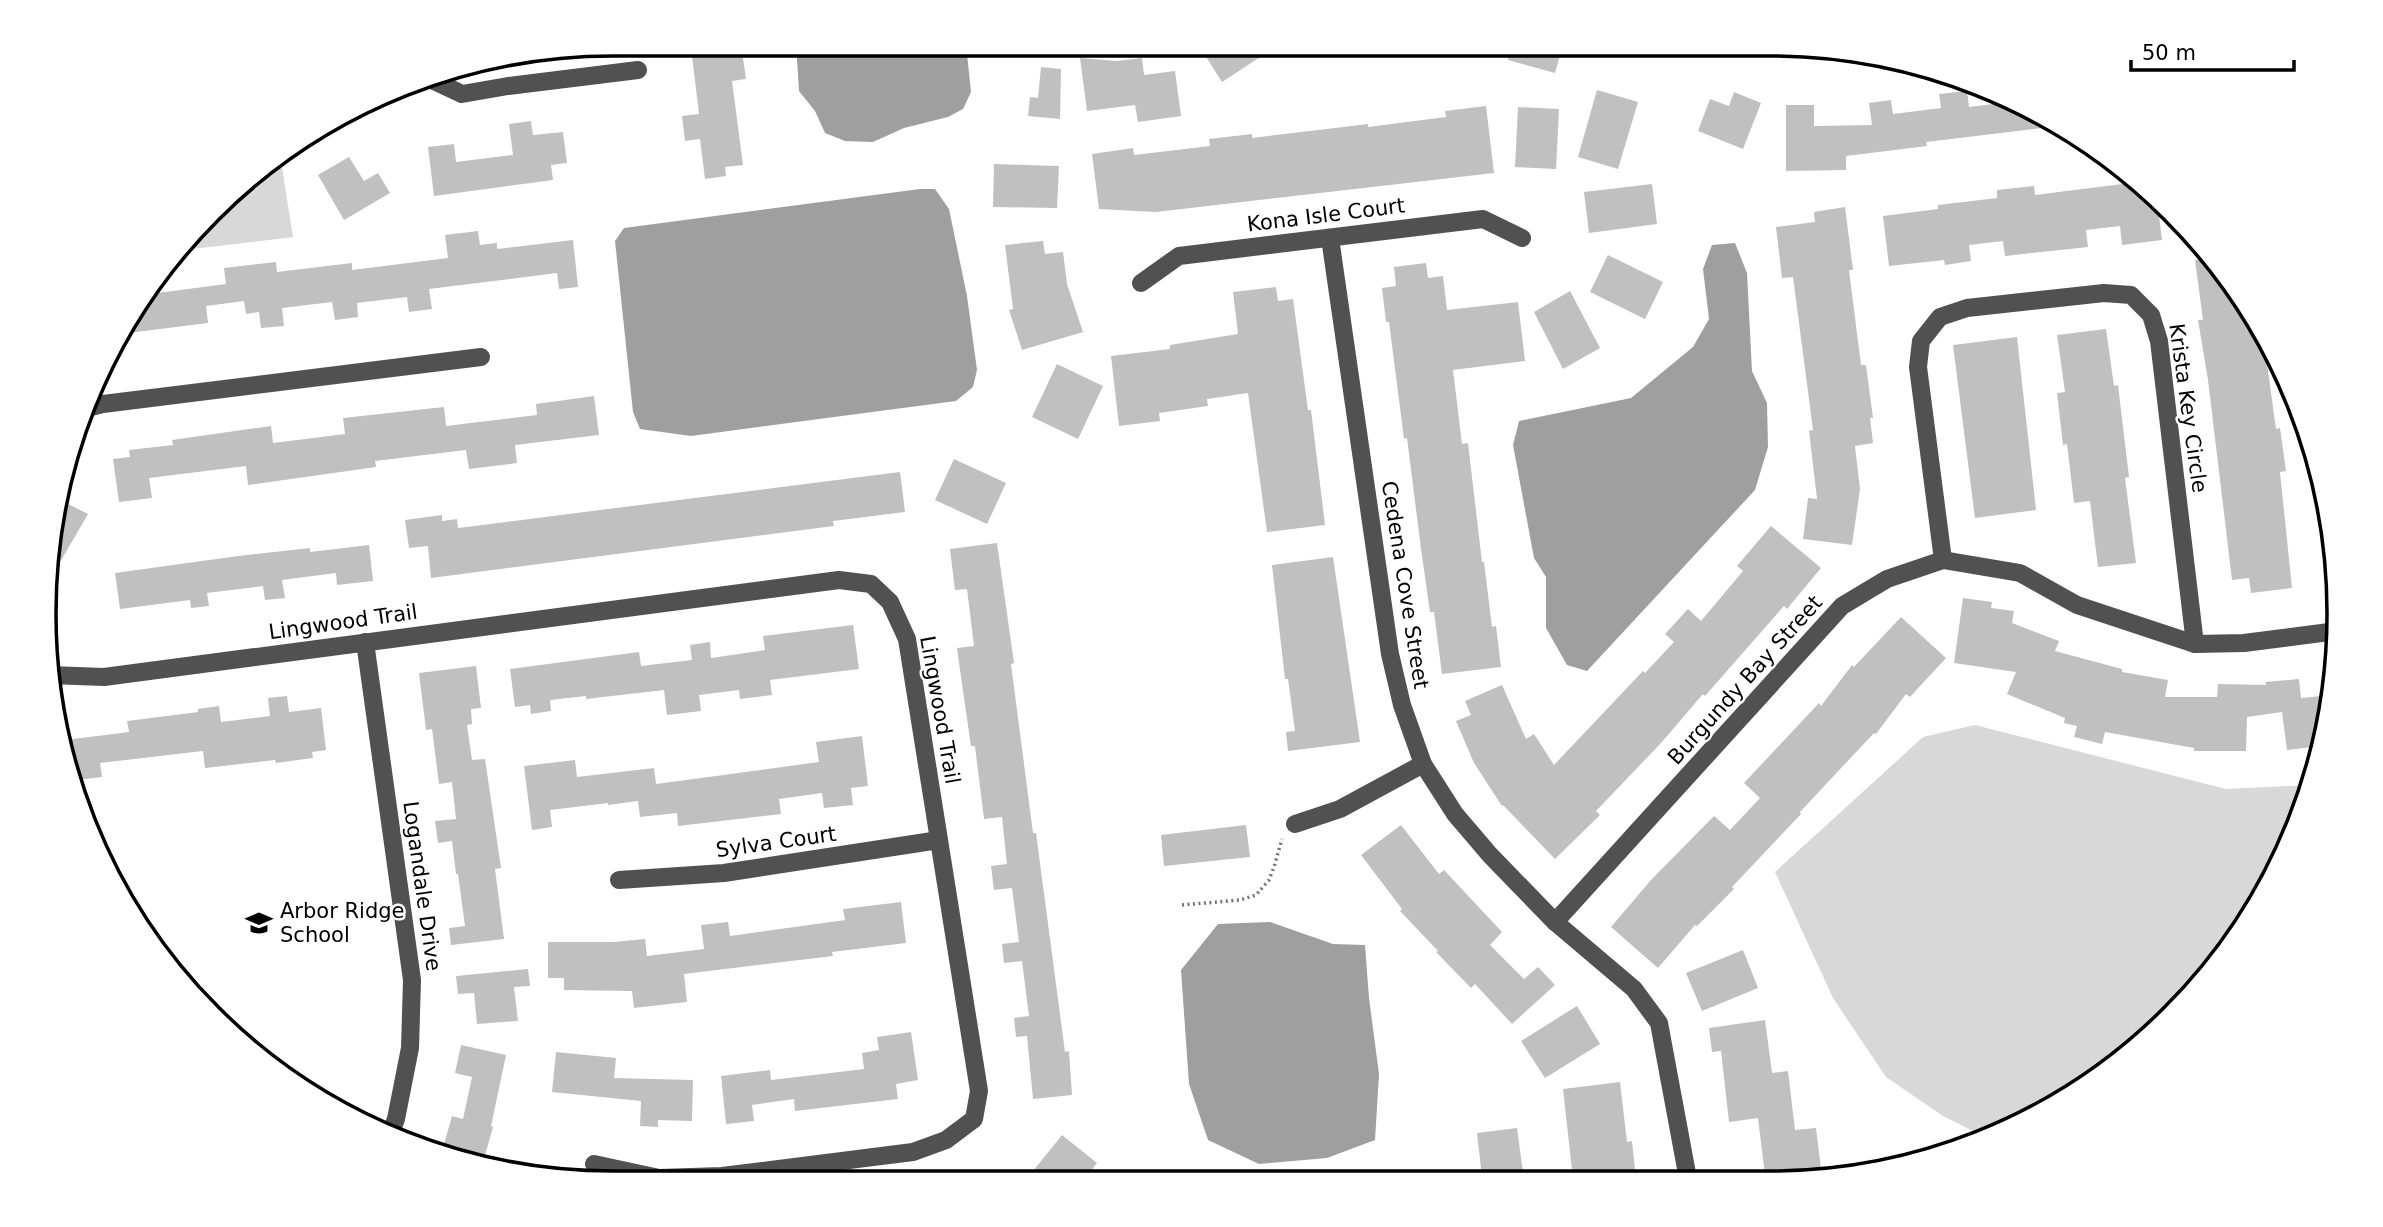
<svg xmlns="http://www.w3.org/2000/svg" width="2383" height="1227" font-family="'DejaVu Sans',sans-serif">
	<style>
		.green { fill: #d8d8d8 }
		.water { fill: #9f9f9f }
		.building { fill: #c0c0c0 }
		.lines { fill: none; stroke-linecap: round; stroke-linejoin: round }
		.path { stroke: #737373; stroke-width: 3.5; stroke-dasharray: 2 3.5; stroke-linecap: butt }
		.minor { stroke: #515151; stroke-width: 18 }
		.labels { text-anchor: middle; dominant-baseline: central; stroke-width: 5; stroke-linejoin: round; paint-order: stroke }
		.street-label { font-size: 21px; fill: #000; stroke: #fff }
		.poi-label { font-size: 21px; fill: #000; stroke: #fff; text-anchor: start }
		.rim { fill: none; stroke: #000; stroke-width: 3.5 }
	</style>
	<rect width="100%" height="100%" fill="#fff"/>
	<g class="green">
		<path d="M280,155l13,82 -109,13 82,-88z"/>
		<path d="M1975,725l251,64 85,-4 -30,80 -60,96 -105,105 -127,73 -46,-23 -57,-39 -53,-79 -58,-126 148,-135z"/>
	</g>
	<g class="water">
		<path d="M796,44h170l5,48 -8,17 -15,8 -44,11 -31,14 -28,-1 -20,-8 -10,-22 -16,-20z"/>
		<path d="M920,189h15l14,20 18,87 10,74 -4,17 -17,14 -265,35 -51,-7 -7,-17 -18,-171 9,-13z"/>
		<path d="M1735,243l12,30 5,98 15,32 1,44 -13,43 -168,181 -20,-6 -21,-37v-51l-12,-19 -21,-113 6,-24 112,-23 62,-51 16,-28 -6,-50 9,-24z"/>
		<path d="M1270,922l63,22 32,1 4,53 10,76 -4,66 -48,18 -68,6 -51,-24 -19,-56 -8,-114 37,-46z"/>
	</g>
	<g class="building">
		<path d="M707,44h34l5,35 -14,2 11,84 -18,2 1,9 -21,3 -5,-40 -15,2 -3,-25 17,-2 -7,-58 17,-2z"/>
		<path d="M1198,44h82l-58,38z"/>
		<path d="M1512,45h51l-8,28 -47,-13z"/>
		<path d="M1080,58l37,3 25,-3 2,17 31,-4 6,45 -43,6 -3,-17 -48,6z"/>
		<path d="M1041,67l20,2 -1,50 -32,-3 2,-19 8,1z"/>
		<path d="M1597,90l41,12 -20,67 -40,-12z"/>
		<path d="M1967,91l2,16 48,-6 42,25 -133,16 1,4 -81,10v14l-60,1v-66h28v21l58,-1 -3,-22 22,-3 2,14 48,-6 -2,-14z"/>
		<path d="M1734,92l27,11 -18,46 -45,-18 12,-32 19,7z"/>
		<path d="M1486,106l8,67 -338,39 -57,-3 -7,-55 41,-6 1,7 76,-9 -1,-7 43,-5v4l116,-14v3l78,-10 -1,-6z"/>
		<path d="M1518,107l41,2 -3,60 -41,-2z"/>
		<path d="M531,121l2,14 30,-3 4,31 -16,2 2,15 -119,16 -6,-49 26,-3 2,18 57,-7 -4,-31z"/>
		<path d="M349,157l15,24 14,-8 12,20 -46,27 -26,-45z"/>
		<path d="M994,164l65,2 -2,42 -64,-1z"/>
		<path d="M2138,182l19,18 5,40 -40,5 -2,-19 -34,4 2,17 -83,9 -2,-15 -34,4 2,16 -26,4 -1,-5 -55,6 -6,-50 55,-7v-4l59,-7v-8l37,-4 1,9z"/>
		<path d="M1652,184l5,40 -68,9 -5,-41z"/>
		<path d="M1845,207l8,63h-4l12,95h5l7,53h-3l3,25 -18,3 5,43 -8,56 -49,-6 5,-41 9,1 -8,-68 4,-1 -20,-153 -11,1 -6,-51 39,-5 -1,-10z"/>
		<path d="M478,231l2,14 17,-2v6l76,-9 5,47 -19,2 -2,-16 -128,16 3,20 -23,3 -2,-15 -50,6 1,14 -23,3 -3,-18 -50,6 2,18 -23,2 -2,-16 -13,2 -2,-13 -38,5 2,17 -88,11 22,-39 84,-11 -2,-16 52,-6 1,10 75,-9v7l96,-12 -3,-23z"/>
		<path d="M1043,241l2,13 18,-2 4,32 16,48 -61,18 -13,-40 4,-1 -8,-64z"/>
		<path d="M1608,255l55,27 -18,37 -55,-27z"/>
		<path d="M2212,258l50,69 14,102 4,-1 6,43 -6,1 12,116 -41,5 -2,-15 -17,2 -24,-200 -10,-60h5l-8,-60z"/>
		<path d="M1426,263l2,15 15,-2 4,34 71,-8 7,59 -72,9 9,74 6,-1 14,119h2l8,65 4,-1 5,41 -59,7 -8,-62h-4l-9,-63 -14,-111 -3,1 -15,-117h-3l-4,-34 14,-2 -2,-19z"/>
		<path d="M1276,287l2,14 15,-2 15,111h3l14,115 -58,7 -19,-139 -41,6 1,7 -49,7 1,8 -41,5 -8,-70 59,-7v-4l68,-11 -5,-42z"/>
		<path d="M1570,291l30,57 -37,21 -29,-57z"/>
		<path d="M2106,329l8,57 4,-1 11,92 -4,1 11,85 -38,4 -8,-66 -16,2 -7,-59 -4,1 -6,-52 8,-1 -8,-57z"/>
		<path d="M2017,337l19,173 -61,8 -22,-173z"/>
		<path d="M1057,364l46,22 -25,53 -46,-22z"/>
		<path d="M594,396l5,39 -84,10 2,18 -48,6 -3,-19 -91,11 1,6 -128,18 -2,-19 -97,12 3,20 -33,4 -6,-43 17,-2 -1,-7 44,-5 -1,-5 99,-14 2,17 72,-9 -2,-16 101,-11 2,19 91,-11 -1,-11z"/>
		<path d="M954,459l52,24 -19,41 -52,-24z"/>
		<path d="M900,472l5,40 -72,9 1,5 -403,52 -3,-32 -19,2 -4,-28 37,-5v6l15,-2 1,9z"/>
		<path d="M60,500l28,14 -36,62 3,-66z"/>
		<path d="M1771,526l50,42 -34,41 -3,-3 -79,90 -2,-2 -42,49 -65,68 4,4 -45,44 -52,-54 -1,1 -28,-43 -18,-42 15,-6 -6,-14 37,-16 24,54 8,-5 20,31 89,-94 2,2 29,-31 -9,-8 23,-25 13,12 42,-50 -6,-5z"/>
		<path d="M997,543l17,120 -3,1 22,169h3l29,219 4,-1 3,44 -39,4 -6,-63 -11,1 -2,-19 15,-2 -7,-55 -18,2 -2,-19 17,-2 -7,-54 -18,2 -3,-24 16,-2 -5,-47 -18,2 -9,-73h-4l-11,-76 -3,-22 17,-2 -7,-57 -12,1 -5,-41z"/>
		<path d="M369,545l4,36 -36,4 -1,-12 -54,7 3,18 -20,2 -2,-14 -56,7 2,13 -18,2 -1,-8 -70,9 -5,-36 123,-17 72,-8v4z"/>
		<path d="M1333,557l27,185 -72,9 -2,-19 9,-1 -7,-52h-3l-13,-114z"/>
		<path d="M1963,598l29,4 -1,6 23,3 -2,12 47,18 -4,10 67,18v3l46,8 -3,17h52l1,-13 48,1 -1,-3 34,-3 2,19 30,-3 -9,51 -35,4 -5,-38 -35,5 -1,34h-52v-3l-89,-16 -3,12 -28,-7 3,-11 -13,-3 1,-5 -58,-24 9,-22 -62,-9z"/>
		<path d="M1901,617l45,41 -36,39 -4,-3 -30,40 -2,-1 -46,49 -28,30 1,2 -69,73 2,2 -37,37 -2,-1 -37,43 -47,-41 40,-47 63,-64 16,14 30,-32 -16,-15 75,-80 2,3 31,-41 2,2z"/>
		<path d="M853,625l6,44 -89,11 2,15 -32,4 -1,-9 -40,5 2,16 -34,4 -3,-25 -78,9v-3l-36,4 1,11 -20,3 -1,-9 -15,2 -5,-38 129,-17 2,14 51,-6 -2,-15 20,-3 1,16 54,-8 -2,-14z"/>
		<path d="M476,666l5,42 -10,1 1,15 -5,1 5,35 13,-1 16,109 -6,1 9,70 -53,6 -2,-17 16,-2 -7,-52h-2l-4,-33 -14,2 -3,-22 21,-2 -4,-37 -13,2 -7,-55 -6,1 -7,-57z"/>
		<path d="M287,696l2,16 32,-4 5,42 -14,2 1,6 -37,5 -1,-3 -70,8 -2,-17 -103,12 2,14 -25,3 -12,-40 64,-8 -2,-11 71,-9v-3l21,-3 2,16 49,-6 -2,-18z"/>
		<path d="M862,736l6,50 -17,2 2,17 -29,3 -2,-15 -43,6 2,15 -103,12 -1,-13 -37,4 -2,-16 -30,4v-2l-58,7 2,17 -20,3 -8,-64 51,-6 2,17 77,-9 2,16 163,-22 -3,-20z"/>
		<path d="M1246,825l4,32 -86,9 -3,-31z"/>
		<path d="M1401,825l38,49 5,-4 58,62 -12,13 34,34 14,-12 17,18 -43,39 -37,-40 -4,4 -35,-36 2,-1 -38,-40 2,-2 -41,-54z"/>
		<path d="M901,902l5,41 -74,9 1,4 -149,18 3,28 -53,6 -2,-17 -68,-1v-12h-16v-36h66l31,-3 2,17 57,-7 -3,-24 27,-3 2,14 115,-16 -2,-11z"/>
		<path d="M1743,950l15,38 -56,23 -16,-38z"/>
		<path d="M528,969l2,17 -16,1 4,34 -41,3 -3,-31 -16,1 -2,-18z"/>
		<path d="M1577,1006l23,38 -55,34 -24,-37z"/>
		<path d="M1765,1020l7,53 16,-2 7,59 21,-2 5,41 -56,6 -7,-57 -29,4 -8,-71 -9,1 -3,-24z"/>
		<path d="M911,1032l7,48 -22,4 2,15 -103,12 -1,-12 -42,6 2,16 -28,3 -5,-48 49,-6 1,10 93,-11 -2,-16 17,-3 -2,-13z"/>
		<path d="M461,1045l45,10 -15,71 2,1 -11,39 -16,-2 -25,-9 11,-39 11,3 9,-42 -17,-4z"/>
		<path d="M556,1052l60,6 -2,20 79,2 -1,41 -34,-1v7l-18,-1 1,-25 -89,-9z"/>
		<path d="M1620,1082l7,60 5,-1 4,38h-63l-10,-90z"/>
		<path d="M1517,1128l6,44 -41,5 -5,-44z"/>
		<path d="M1062,1135l35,28 -14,18h-58z"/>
	</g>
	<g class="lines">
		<path class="path" d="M1182,905l58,-5 16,-5 13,-15 5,-13 8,-28"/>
		<g class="minor">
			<path d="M428,75l2,4 32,15 46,-8 130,-16"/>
			<path d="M1330,238l60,416 12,51 21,59 32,50 35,41 65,67 79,67 25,34 29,156"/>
			<path d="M1141,283l38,-27 304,-37 39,19"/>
			<path d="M83,409l20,-5 378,-47"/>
			<path d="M1943,560l-25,-193 3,-26 19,-24 27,-9 137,-15 27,2 20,20 8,26 36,303"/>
			<path d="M365,642l47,338 -2,68 -14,71 -6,16"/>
			<path d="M49,675l55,2 735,-97 32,4 19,18 17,37 72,452 -5,28 -28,21 -33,12 -191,24 -63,2 -65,-14"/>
			<path d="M1295,824l45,-15 83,-45"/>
			<path d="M619,880l105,-7 215,-33"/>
			<path d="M1555,922l287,-316 45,-27 56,-19 77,13 57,32 118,39 49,-1 93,-12"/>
		</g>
	</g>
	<defs>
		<symbol id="school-bare" viewBox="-9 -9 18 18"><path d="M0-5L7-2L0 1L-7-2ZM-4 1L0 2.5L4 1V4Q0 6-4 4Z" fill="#000" stroke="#fff" stroke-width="2.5" paint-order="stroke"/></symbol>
	</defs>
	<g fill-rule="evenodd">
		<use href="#school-bare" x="240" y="904" width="38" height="38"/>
	</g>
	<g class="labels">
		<g class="street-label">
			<text transform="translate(1326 215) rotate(-7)">Kona Isle Court</text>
			<text transform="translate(2188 408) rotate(82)">Krista Key Circle</text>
			<text transform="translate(1405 585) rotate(81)">Cedena Cove Street</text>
			<text transform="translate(343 622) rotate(-8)">Lingwood Trail</text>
			<text transform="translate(1745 680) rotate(-48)">Burgundy Bay Street</text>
			<text transform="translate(940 710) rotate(80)">Lingwood Trail</text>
			<text transform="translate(776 842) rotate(-8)">Sylva Court</text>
			<text transform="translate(422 886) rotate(82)">Logandale Drive</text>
		</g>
		<g class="poi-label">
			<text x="280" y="911">Arbor Ridge<tspan x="280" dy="24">School</tspan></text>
		</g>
	</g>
	<path d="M0 0H2383V1227H0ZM613 56H1770A557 557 0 0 1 2327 613V614A557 557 0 0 1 1770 1171H613A557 557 0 0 1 56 614V613A557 557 0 0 1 613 56Z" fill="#fff" fill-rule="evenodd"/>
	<path class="rim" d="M613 56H1770A557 557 0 0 1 2327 613V614A557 557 0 0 1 1770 1171H613A557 557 0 0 1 56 614V613A557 557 0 0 1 613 56Z"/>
	<path d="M2131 60v10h163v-10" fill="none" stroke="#000000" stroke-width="3.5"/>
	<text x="2142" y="60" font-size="21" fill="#000000" stroke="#ffffff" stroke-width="5" paint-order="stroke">50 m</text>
</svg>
